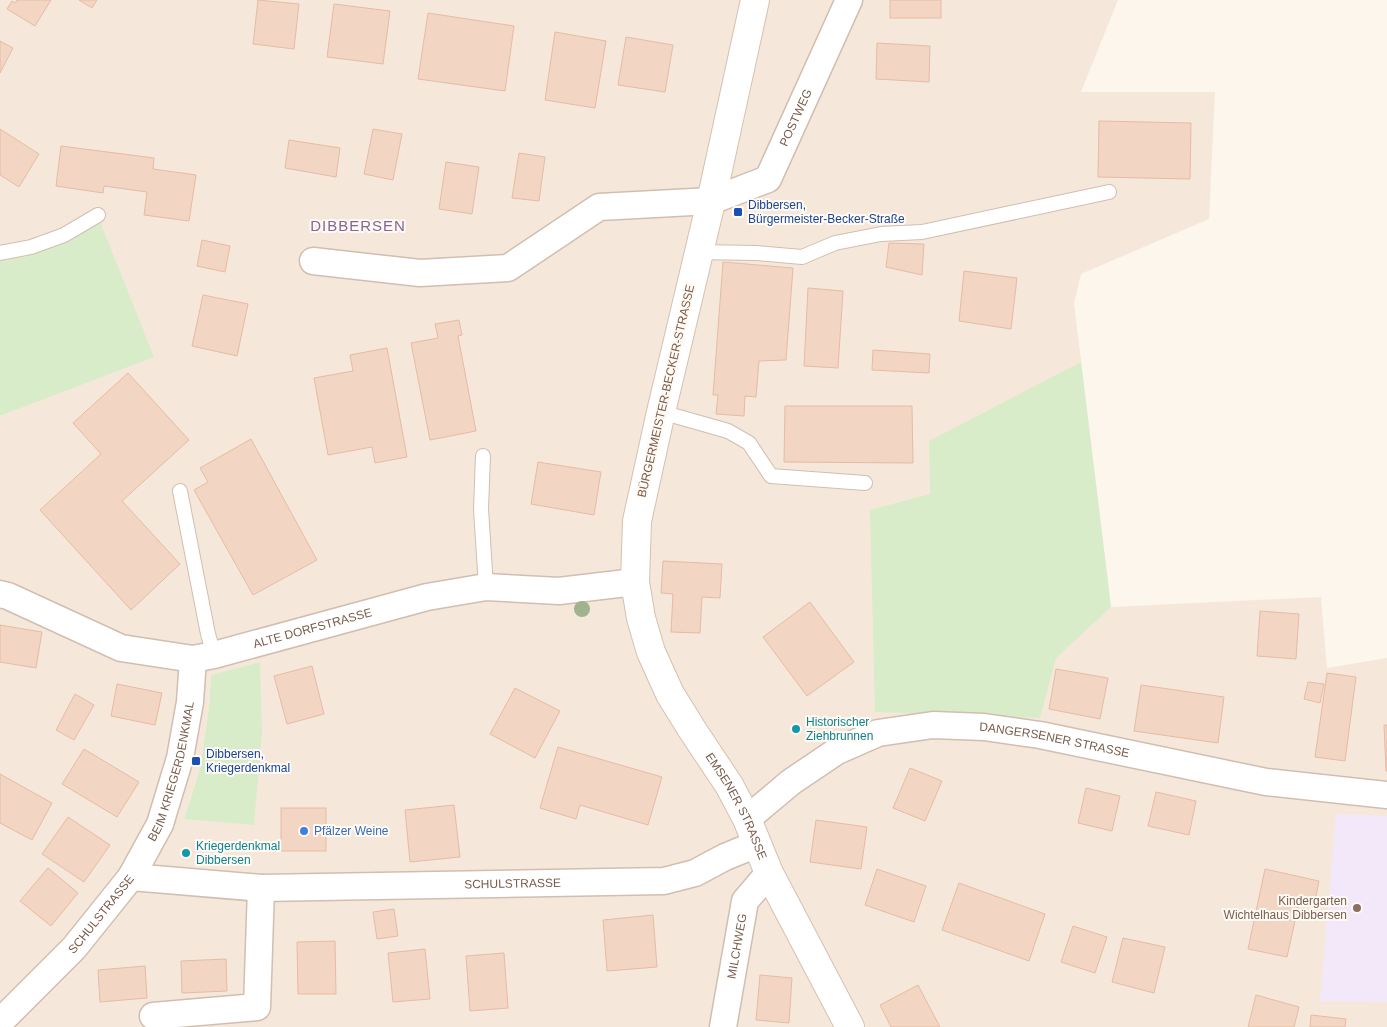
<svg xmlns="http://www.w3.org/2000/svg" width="1387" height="1027" font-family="Helvetica,sans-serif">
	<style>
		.residential { fill: #f5e8da; fill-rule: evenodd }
		.education { fill: #f3e8fa }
		.green { fill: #d8ecc9 }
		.building { fill: #f3d5c3; stroke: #e6bba3 }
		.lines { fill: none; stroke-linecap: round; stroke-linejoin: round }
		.lane-casing { stroke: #d1beb0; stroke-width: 16 }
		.street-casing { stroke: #d1beb0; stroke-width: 29 }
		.secondary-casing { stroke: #d6c0b0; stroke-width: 30 }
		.lane { stroke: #fff; stroke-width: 14 }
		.street { stroke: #fff; stroke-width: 26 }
		.secondary { stroke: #fff; stroke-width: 28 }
		.tree { fill: #a0b28e }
		.transit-dot { fill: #1a4fb4; stroke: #fffaf3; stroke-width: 2 }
		.culture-dot { fill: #0f9aa8; stroke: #fffaf3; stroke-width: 2 }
		.shop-dot { fill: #3f7fe0; stroke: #fffaf3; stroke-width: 2 }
		.education-dot { fill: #8d6e63; stroke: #fffaf3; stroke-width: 2 }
		.labels { text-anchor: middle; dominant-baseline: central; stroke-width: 4; stroke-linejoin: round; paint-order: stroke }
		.street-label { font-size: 12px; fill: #7a5c4d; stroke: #fffaf3 }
		.transit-label { font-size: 12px; fill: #164399; stroke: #fffaf3; text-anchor: start }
		.culture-label { font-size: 12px; fill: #0d838f; stroke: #fffaf3; text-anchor: start }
		.shop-label { font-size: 12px; fill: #366cbe; stroke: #fffaf3; text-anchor: start }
		.education-label { font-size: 12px; fill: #785e54; stroke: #fffaf3; text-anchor: end }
		.quarter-label { font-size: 15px; letter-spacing: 1px; fill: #846695; stroke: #fffaf3 }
	</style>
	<rect width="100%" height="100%" fill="#fdf6ec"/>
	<path class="residential" d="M0,0h1118l-37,92h134l-6,127 -128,55 -7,29 37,304 210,-10 6,71 60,-10v369h-1387v-611l154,-60 -154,-99zM260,662l-76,157 16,-50 9,-61 2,-33z"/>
	<path class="education" d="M1336,814l51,2v186l-67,-1z"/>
	<g class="green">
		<path d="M99,219l55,138 -154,59v-159z"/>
		<path d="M1081,362l30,245 -55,51 -16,60 -165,-6 -5,-202 60,-16 -1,-53z"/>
		<path d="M260,662l2,70 -8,93 -70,-6 16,-50 9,-61 2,-33z"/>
	</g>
	<g class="building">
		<path d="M17,0h34l-16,26 -28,-17 5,-8 3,2z"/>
		<path d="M79,0h18l-5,8z"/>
		<path d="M258,0l41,4 -5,45 -41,-5z"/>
		<rect x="890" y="0" width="51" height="18"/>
		<path d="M334,4l56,7 -7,53 -56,-7z"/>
		<path d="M428,13l86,13 -9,65 -87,-12z"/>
		<path d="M555,32l51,9 -11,67 -50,-8z"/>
		<path d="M626,37l47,8 -8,47 -47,-7z"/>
		<path d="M0,41l13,7 -13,25z"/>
		<path d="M877,43l53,3 -1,36 -53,-3z"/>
		<path d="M1099,121l92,2 -1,56 -92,-2z"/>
		<path d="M0,129l39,25 -20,33 -19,-12z"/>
		<path d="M373,129l29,5 -9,46 -29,-6z"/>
		<path d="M289,140l51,8 -4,29 -51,-9z"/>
		<path d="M61,146l93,12 -1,11 43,6 -7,46 -45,-6 3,-23 -43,-6 -1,7 -47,-7z"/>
		<path d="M519,153l26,4 -6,44 -27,-3z"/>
		<path d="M446,162l33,5 -7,47 -33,-5z"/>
		<path d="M202,240l28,6 -5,26 -28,-6z"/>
		<path d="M889,243l35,1 -2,31 -36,-8z"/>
		<path d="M723,262l70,6 -7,92 -27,1 -3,36 -11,-1 -1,20 -28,-2 2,-19h-5z"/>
		<path d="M964,271l53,7 -6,51 -52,-8z"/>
		<path d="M808,288l35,3 -5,77 -34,-2z"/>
		<path d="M203,295l45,9 -11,52 -45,-10z"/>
		<path d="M459,320l3,15 -4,1 18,95 -46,9 -19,-97 27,-5 -3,-14z"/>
		<path d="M387,348l20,109 -32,6 -3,-16 -44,8 -14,-77 39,-7 -3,-16z"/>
		<path d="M873,350l57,4 -1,19 -57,-3z"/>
		<path d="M128,373l61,67 -67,61 58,63 -49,46 -91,-100 61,-56 -28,-31z"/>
		<path d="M785,406h127l1,57 -129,-1z"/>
		<path d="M251,439l66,121 -64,35 -59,-105 14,-8 -8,-14z"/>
		<path d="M538,462l63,10 -7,43 -63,-11z"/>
		<path d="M663,561l59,3 -2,34 -18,-1 -2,36 -29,-1 2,-38 -12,-1z"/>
		<path d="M810,602l44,60 -47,34 -44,-59z"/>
		<path d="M1260,611l39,3 -3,45 -39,-3z"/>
		<path d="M0,625l42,7 -6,36 -36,-6z"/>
		<path d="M312,666l12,48 -37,10 -13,-48z"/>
		<path d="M1056,669l52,9 -8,41 -51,-10z"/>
		<path d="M1327,673l29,4 -11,84 -30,-4z"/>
		<path d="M1308,682l16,2 -4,19 -16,-4z"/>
		<path d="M117,684l45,9 -7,32 -44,-9z"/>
		<path d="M1141,685l83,12 -6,46 -84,-12z"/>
		<path d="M515,688l45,23 -25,47 -45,-24z"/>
		<path d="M75,694l19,11 -20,35 -18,-10z"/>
		<path d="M1384,725h3v46h-1z"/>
		<path d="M558,747l104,30 -14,48 -68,-20 -4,14 -36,-11z"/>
		<path d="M84,749l55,33 -22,35 -55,-33z"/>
		<path d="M910,768l32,13 -17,40 -32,-13z"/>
		<path d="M0,774l52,29 -20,37 -32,-17z"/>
		<path d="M1086,788l34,8 -8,35 -34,-8z"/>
		<path d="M1156,792l40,9 -7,34 -41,-9z"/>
		<path d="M454,805l6,52 -50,5 -5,-52z"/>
		<rect x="281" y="808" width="45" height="43"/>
		<path d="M68,817l42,28 -26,37 -42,-28z"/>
		<path d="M816,820l51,7 -6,42 -51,-7z"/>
		<path d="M48,868l30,25 -27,33 -31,-25z"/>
		<path d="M877,869l49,17 -12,36 -49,-17z"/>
		<path d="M1265,869l54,12 -5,25 -15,-3 -12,54 -39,-8z"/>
		<path d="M959,883l86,31 -16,47 -87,-31z"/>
		<path d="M394,909l4,27 -21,3 -4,-27z"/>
		<path d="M653,915l4,52 -50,4 -4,-51z"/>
		<path d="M1073,926l34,11 -12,36 -34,-11z"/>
		<path d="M1123,938l42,9 -11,46 -42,-11z"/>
		<path d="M335,941l1,53h-38l-1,-52z"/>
		<path d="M425,949l5,50 -37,3 -5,-49z"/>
		<path d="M504,953l4,55 -38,3 -4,-55z"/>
		<path d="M226,959l1,32 -45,2 -1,-32z"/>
		<path d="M145,966l2,32 -47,4 -2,-32z"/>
		<path d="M760,975l32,3 -3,45 -33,-3z"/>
		<path d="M918,985l22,42h-49l-11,-22z"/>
		<path d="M1256,995l43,12 -5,20h-46z"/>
		<path d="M1311,1015l35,4 -1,8h-35z"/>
	</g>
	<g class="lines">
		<defs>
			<g id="lane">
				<path d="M698,252l58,1 46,4 33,-14 46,-9 41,-2 187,-40"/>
				<path d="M0,253l31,-6 33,-12 34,-20"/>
				<path d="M661,412l67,19 21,12 22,33 94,7"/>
				<path d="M483,456l-2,53 5,78"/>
				<path d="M180,491l28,143 6,21"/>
			</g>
			<g id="street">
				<path id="s1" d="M313,261l107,12 88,-5 91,-61 112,-6 57,-22 81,-179"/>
				<path id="s2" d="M0,594l8,2 113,52 72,11 21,-4 213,-58 59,-10 73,4 76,-9"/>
				<path id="s3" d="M747,819l44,-37 46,-31 41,-18 55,-8 51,2 56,8 226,47 121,13"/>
				<path id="s4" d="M131,877l130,11 403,-7 31,-8 30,-16 32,-13"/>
				<path d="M153,1016l104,-9 4,-119"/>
				<path id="s5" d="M0,1022l74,-74 57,-71 29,-53 20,-66 10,-56 3,-43"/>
				<path id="s6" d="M723,1027l22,-126 24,-28"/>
			</g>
			<g id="secondary">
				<path id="s7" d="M755,0l-45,206 -49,206 -24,109 -2,61 6,36 10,34 19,42 23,37 36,54 18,34 22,54 81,154"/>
			</g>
		</defs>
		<use href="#lane" class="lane-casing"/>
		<use href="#street" class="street-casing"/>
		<use href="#secondary" class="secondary-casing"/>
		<use href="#lane" class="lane"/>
		<use href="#street" class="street"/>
		<use href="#secondary" class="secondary"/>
	</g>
	<circle class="tree" cx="582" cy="609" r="8"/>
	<g class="transit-dot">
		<rect x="733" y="207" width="10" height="10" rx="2.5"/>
		<rect x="191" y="756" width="10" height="10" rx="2.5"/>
	</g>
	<g class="culture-dot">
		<circle cx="796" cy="729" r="5"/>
		<circle cx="186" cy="853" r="5"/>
	</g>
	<circle class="shop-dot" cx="304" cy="831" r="5"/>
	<circle class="education-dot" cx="1357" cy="908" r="5"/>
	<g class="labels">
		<g class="street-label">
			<text stroke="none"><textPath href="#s1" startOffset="546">POSTWEG</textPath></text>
			<text transform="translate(666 391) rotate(-77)">BÜRGERMEISTER-BECKER-STRASSE</text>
			<text stroke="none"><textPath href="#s2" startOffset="329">ALTE DORFSTRASSE</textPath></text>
			<text stroke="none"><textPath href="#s3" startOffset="336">DANGERSENER STRASSE</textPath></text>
			<text stroke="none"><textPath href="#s5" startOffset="310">BEIM KRIEGERDENKMAL</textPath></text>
			<text stroke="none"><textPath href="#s7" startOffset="844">EMSENER STRASSE</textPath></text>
			<text stroke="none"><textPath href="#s4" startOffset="382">SCHULSTRASSE</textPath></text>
			<text stroke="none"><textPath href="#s5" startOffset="148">SCHULSTRASSE</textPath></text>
			<text stroke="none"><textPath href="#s6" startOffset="82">MILCHWEG</textPath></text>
		</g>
		<g class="transit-label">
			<text x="748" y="205">Dibbersen,<tspan x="748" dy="14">Bürgermeister-Becker-Straße</tspan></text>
			<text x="206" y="754">Dibbersen,<tspan x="206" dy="14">Kriegerdenkmal</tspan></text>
		</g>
		<g class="culture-label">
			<text x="806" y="722">Historischer<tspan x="806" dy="14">Ziehbrunnen</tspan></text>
			<text x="196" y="846">Kriegerdenkmal<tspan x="196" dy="14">Dibbersen</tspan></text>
		</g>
		<g class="shop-label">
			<text x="314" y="831">Pfälzer Weine</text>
		</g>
		<g class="education-label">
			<text x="1347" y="901">Kindergarten<tspan x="1347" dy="14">Wichtelhaus Dibbersen</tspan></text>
		</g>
		<g class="quarter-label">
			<text x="358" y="225">DIBBERSEN</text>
		</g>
	</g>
</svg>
